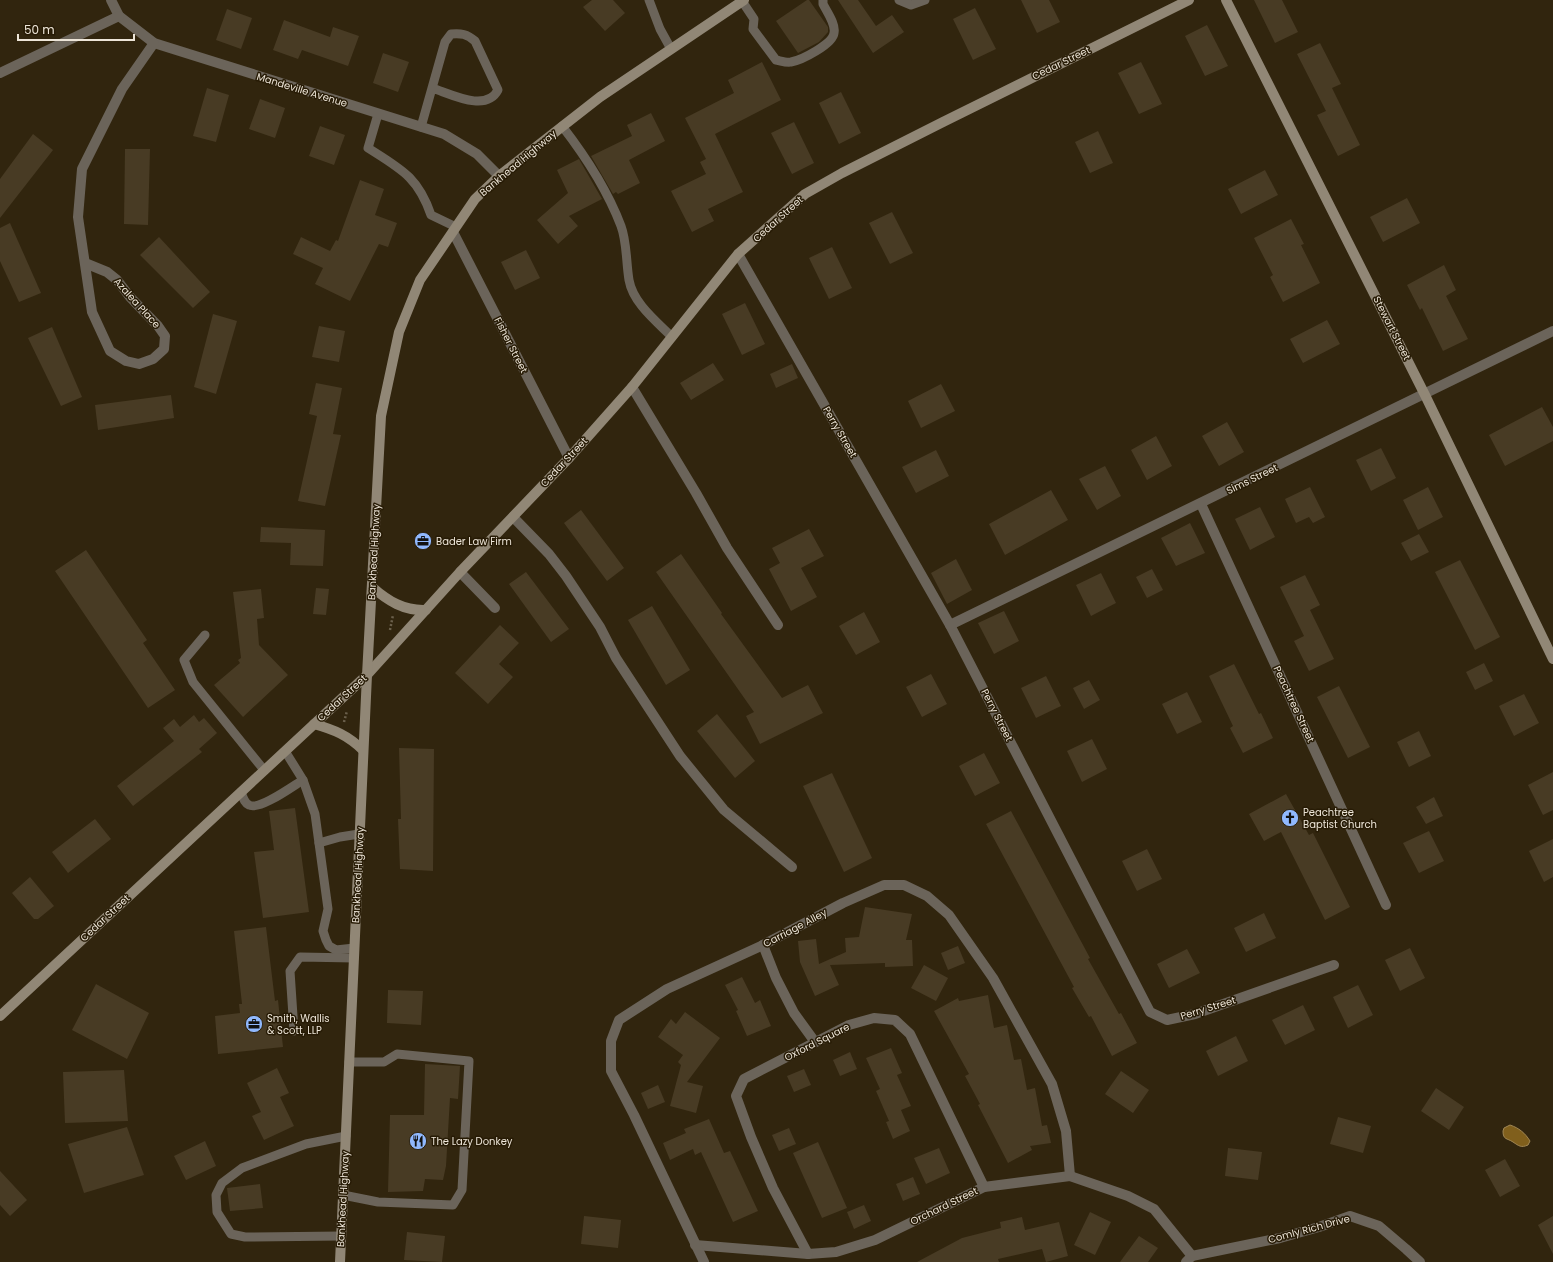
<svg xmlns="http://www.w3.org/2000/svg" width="1553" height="1262" font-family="Poppins,sans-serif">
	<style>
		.water { fill: #805f1c; stroke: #a18754 }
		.building { fill: #483b24 }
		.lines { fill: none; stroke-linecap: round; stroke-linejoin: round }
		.path { stroke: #6b604c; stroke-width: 2.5; stroke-dasharray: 2 2; stroke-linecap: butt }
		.lane { stroke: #6b645a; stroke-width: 9 }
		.street { stroke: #6b645a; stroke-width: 10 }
		.secondary { stroke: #918776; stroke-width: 10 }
		.labels { text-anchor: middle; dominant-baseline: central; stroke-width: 3; stroke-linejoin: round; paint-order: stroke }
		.street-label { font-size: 10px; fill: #ede5d8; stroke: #271b05 }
		.poi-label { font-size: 10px; fill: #ede5d8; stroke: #271b05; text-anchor: start }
	</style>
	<rect width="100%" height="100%" fill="#31250e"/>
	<path class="water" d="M1510,1125c9,3 15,8 20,16l-2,4c-7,3 -9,1 -15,-3 -6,-4 -10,-2 -10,-11l1,-3z"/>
	<g class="building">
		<path d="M592,0h21l12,13 -20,18 -22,-24z"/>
		<path d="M807,0h2l19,27v5l-9,10 -21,11 -22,-32z"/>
		<path d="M838,0h20l18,26 16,-11 12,17 -31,21z"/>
		<path d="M1021,0h28l11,22 -23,11z"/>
		<path d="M1254,0h28l16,32 -23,11z"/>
		<path d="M975,8l21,41 -23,11 -20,-41z"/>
		<path d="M227,9l25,9 -11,31 -25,-9z"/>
		<path d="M284,20l46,17 3,-10 26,9 -11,30 -46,-16 -4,9 -25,-9z"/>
		<path d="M1207,25l21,41 -23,10 -20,-40z"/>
		<path d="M1320,43l21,41 -9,4 28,57 -22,11 -21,-41 9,-4 -29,-57z"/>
		<path d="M383,53l26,9 -11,30 -25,-9z"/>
		<path d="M762,62l19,38 -66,34 28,58 -35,17 6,12 -22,11 -21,-41 35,-17 -6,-12 6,-3 -21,-41 49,-25 -6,-13z"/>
		<path d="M1141,62l21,42 -23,10 -21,-41z"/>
		<path d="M207,88l22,7 -13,47 -23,-6z"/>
		<path d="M841,92l20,41 -22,11 -20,-41z"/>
		<path d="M260,99l25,9 -10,30 -26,-9z"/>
		<path d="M651,113l14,28 -36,19 11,23 -22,11 -2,-2 -3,2 -22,-38 41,-20 -5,-11z"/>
		<path d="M794,122l20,41 -22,11 -21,-41z"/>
		<path d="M320,126l25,9 -11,30 -25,-9z"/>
		<path d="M1098,131l15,32 -23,10 -15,-31z"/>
		<path d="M33,134l20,16 -53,68v-39z"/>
		<path d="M125,149h25l-2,76 -24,-1z"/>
		<path d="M579,159l23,40 -33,17 9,10 -20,18 -21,-24 31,-27 -11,-23z"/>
		<path d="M1265,170l13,25 -37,19 -13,-25z"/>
		<path d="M360,180l24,9 -9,26 22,8 -9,24 -9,-3 -29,57 -35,-17 8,-16 -30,-14 8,-17 29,14 6,-11 2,1z"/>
		<path d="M1407,198l13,25 -37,19 -13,-25z"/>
		<path d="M892,212l21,41 -23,11 -21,-41z"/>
		<path d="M1291,219l13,25 -3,1 19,38 -37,19 -13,-25 3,-2 -19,-37z"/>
		<path d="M10,223l31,70 -22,9 -19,-41v-33z"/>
		<path d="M159,237l51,55 -17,16 -53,-53z"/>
		<path d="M832,247l20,41 -23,11 -20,-41z"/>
		<path d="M526,250l14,28 -25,12 -14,-28z"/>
		<path d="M1444,265l12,25 -10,6 22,43 -25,12 -21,-43 -2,2 -13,-25z"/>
		<path d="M745,303l20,41 -23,11 -20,-41z"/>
		<path d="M213,314l24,7 -21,73 -22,-7z"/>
		<path d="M1327,320l13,24 -37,19 -13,-24z"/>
		<path d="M319,326l26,5 -6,31 -27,-5z"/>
		<path d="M52,327l30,70 -21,9 -33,-68z"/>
		<path d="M713,363l11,17 -33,20 -11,-17z"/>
		<path d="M792,364l6,14 -22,10 -6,-14z"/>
		<path d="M316,383l26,5 -9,46 8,1 -16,71 -27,-5 19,-85 -8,-2z"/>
		<path d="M941,384l14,27 -34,17 -13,-27z"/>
		<path d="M171,395l3,23 -76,12 -3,-25z"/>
		<path d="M1542,407l11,20v14l-48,25 -16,-31z"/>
		<path d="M1227,422l17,30 -25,14 -17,-30z"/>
		<path d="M1156,436l16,30 -25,14 -16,-30z"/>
		<path d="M1381,448l15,30 -25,13 -15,-31z"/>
		<path d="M936,450l13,26 -33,17 -14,-26z"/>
		<path d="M1105,466l16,30 -24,14 -18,-31z"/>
		<path d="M1310,487l15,30 -12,6 -4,-6 -13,6 -11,-24z"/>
		<path d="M1428,487l15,30 -25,13 -15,-30z"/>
		<path d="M1051,490l17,30 -63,35 -16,-31z"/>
		<path d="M1260,507l15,30 -25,13 -15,-31z"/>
		<path d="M581,510l43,58 -17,13 -43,-58z"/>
		<path d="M1190,523l15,30 -29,13 -15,-28z"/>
		<path d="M261,527l64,3 -2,36 -33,-1 1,-22 -31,-1z"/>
		<path d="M809,529l15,27 -23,12 16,29 -26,14 -22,-42 11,-6 -8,-15z"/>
		<path d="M1419,534l10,18 -18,9 -10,-18z"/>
		<path d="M86,550l61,90 -4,3 32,47 -27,18 -93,-137z"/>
		<path d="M681,554l41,59 -1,1 61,84 26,-13 15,28 -63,31 -14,-28 8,-4 -98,-140z"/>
		<path d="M956,559l16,31 -25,14 -16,-31z"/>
		<path d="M1460,560l40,77 -25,13 -40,-78z"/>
		<path d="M1152,569l11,21 -16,8 -11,-21z"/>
		<path d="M526,572l43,57 -18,13 -42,-58z"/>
		<path d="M1101,573l15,30 -25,13 -15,-31z"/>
		<path d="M1305,575l15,30 -10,5 24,49 -25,12 -15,-30 10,-5 -24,-49z"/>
		<path d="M316,588l13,1 -3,26 -13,-1z"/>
		<path d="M261,589l3,29 -7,1 2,26 29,30 -45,42 -29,-32 26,-22 -2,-3 3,-2 -8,-66z"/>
		<path d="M652,606l38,64 -24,15 -38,-65z"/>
		<path d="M1004,611l15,30 -25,13 -16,-31z"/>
		<path d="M864,612l16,30 -24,13 -17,-29z"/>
		<path d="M500,625l19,18 -20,21 14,13 -25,27 -33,-31z"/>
		<path d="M1484,663l9,18 -18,9 -9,-18z"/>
		<path d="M1234,664l25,50 2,-1 12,25 -30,15 -13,-25 3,-2 -24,-50z"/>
		<path d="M931,674l16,30 -25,13 -16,-30z"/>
		<path d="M1046,676l15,30 -25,12 -15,-30z"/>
		<path d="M1089,680l11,20 -16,9 -11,-21z"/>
		<path d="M1339,686l31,61 -22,11 -31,-61z"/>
		<path d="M1187,692l15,30 -25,12 -15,-30z"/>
		<path d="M1524,694l15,29 -25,13 -15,-30z"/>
		<path d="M717,714l38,47 -20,17 -38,-47z"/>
		<path d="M194,715l5,7 5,-4 13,15 -18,16 3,3 -69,54 -16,-20 57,-45 -11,-13 11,-9 6,8z"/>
		<path d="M1419,731l12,25 -22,11 -12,-25z"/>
		<path d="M1092,739l15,30 -25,13 -15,-31z"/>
		<path d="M399,748l35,1 -1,122 -33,-2 -2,-50h3z"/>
		<path d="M984,753l16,30 -25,13 -16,-30z"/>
		<path d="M1553,772v38l-10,5 -15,-30z"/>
		<path d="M832,773l40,85 -28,14 -41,-86z"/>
		<path d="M1286,794l23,41 4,-2 37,74 -25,13 -44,-88 -17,9 -15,-27z"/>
		<path d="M1434,797l9,19 -17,8 -10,-17z"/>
		<path d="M295,808l14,104 -46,6 -9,-66 20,-2 -5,-39z"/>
		<path d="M1011,811l79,147 -2,1 31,55 2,-1 16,30 -25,13 -21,-40 -2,1 -17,-29 2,-1 -88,-163z"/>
		<path d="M95,819l16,20 -43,34 -16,-21z"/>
		<path d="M1429,831l15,30 -25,12 -16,-30z"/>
		<path d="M1553,839v38l-9,5 -15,-31z"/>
		<path d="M1147,849l15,30 -25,12 -15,-30z"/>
		<path d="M30,877l24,29 -16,13h-4l-22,-26z"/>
		<path d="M865,907l47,7 -6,26h6l1,26 -28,1v-4l-55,2 9,20 -24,11 -15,-34 -2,-21 18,-2 3,25 27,-12 -1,-14 14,-1z"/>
		<path d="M1264,913l12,25 -30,14 -12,-24z"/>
		<path d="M266,927l9,74 3,-1 5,47 -65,7 -3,-38 25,-3 -1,-9h3l-8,-73z"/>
		<path d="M958,946l7,17 -17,7 -7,-17z"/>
		<path d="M1410,948l15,30 -25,13 -15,-31z"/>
		<path d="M1187,949l13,24 -31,15 -12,-24z"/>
		<path d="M924,965l24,13 -12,23 -25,-13z"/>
		<path d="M742,977l13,26 5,-3 11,26 -24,10 -11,-25 2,-1 -13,-25z"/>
		<path d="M96,984l53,29 -22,46 -55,-29z"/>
		<path d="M1358,985l15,30 -25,13 -15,-31z"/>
		<path d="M388,990l35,1 -2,34 -34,-2z"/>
		<path d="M988,995l6,33 13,-3 7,35 7,-1 6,31 8,-2 7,38 5,-1 4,18 -21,3 2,4 -24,13 -30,-58 2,-1 -15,-28 4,-2 -35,-63 24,-13 1,3z"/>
		<path d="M1303,1005l12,25 -30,15 -13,-25z"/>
		<path d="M685,1012l35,26 -33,44 16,4 -7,27 -26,-7 11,-41 -3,-3 5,-7 -25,-18 13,-18 5,5z"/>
		<path d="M1236,1036l12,25 -30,15 -12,-25z"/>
		<path d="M891,1048l11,25 -5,2 14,31 -10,4 9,21 -17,8 -7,-17 3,-1 -13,-30 4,-2 -14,-31z"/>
		<path d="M850,1052l7,17 -17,7 -7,-16z"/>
		<path d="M425,1064l35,2 -2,33 -8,-1 -4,68 -3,14 -18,-1 -2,12 -35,1 2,-77h34z"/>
		<path d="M277,1068l12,25 -9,4 14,29 -30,14 -12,-24 9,-4 -14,-29z"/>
		<path d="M804,1069l7,16 -17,7 -7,-16z"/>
		<path d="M124,1070l4,51 -63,2 -2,-51z"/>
		<path d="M1121,1071l28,19 -16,23 -28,-19z"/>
		<path d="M658,1085l7,17 -17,7 -7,-16z"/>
		<path d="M1436,1088l28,19 -15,23 -28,-19z"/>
		<path d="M1338,1117l33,9 -8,27 -33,-9z"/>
		<path d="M709,1119l15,34 6,-2 28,60 -25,11 -32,-70 -6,3 -2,-6 -23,11 -7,-17 23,-10 -2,-4z"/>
		<path d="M127,1127l17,48 -60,18 -16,-49z"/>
		<path d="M789,1128l7,16 -17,7 -7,-16z"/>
		<path d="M205,1141l11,25 -30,14 -12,-24z"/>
		<path d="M818,1142l29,66 -25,10 -29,-65z"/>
		<path d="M939,1148l11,25 -24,11 -12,-26z"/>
		<path d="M1228,1148l34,4 -4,28 -33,-4z"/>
		<path d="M1505,1159l15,27 -20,11 -15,-27z"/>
		<path d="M0,1171l27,29 -17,16 -10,-11z"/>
		<path d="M913,1177l7,17 -17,7 -7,-17z"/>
		<path d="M260,1184l3,24 -33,3 -3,-23z"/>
		<path d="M864,1205l7,16 -17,8 -7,-17z"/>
		<path d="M1090,1212l21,10 -16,33 -21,-10z"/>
		<path d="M584,1216l37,4 -3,28 -37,-4z"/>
		<path d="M1553,1216v38l-15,-29z"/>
		<path d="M1022,1217l3,13 34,-8 9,34 -22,6 -4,-13 -44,10 1,3h-82l45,-24 39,-10 -1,-6z"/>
		<path d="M407,1232l38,4 -3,26 -38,-2z"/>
		<path d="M1139,1236l19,12 -10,14h-28z"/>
	</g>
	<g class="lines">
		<g class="path">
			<path d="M390,630l3,-15"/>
			<path d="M344,722l3,-11"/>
		</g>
		<g class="lane">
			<path d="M649,0l11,29 11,20"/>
			<path d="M899,0l12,5 14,-5"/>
			<path d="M742,1l12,18 -1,10 23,31c5,1 11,3 15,2 11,-2 42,-18 43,-29 2,-9 -7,-21 -11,-29v-4"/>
			<path d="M378,114l-10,34c33,21 50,29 63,67l25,12"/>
			<path d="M562,126c24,31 45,63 59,100 6,16 5,36 8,54 4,23 27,41 43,57"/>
			<path d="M421,127l24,-85 6,-8c10,-1 16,0 24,7l23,49c-12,23 -47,4 -66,-2"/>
			<path d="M205,635l-21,25 9,22 71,88"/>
			<path d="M285,751l18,29 12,34 13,95 -5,22 3,9 3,6 7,4 18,-2"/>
			<path d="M241,792c2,5 3,11 8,13 10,6 44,-19 54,-25"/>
			<path d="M319,843l21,-6 19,-3"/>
			<path d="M294,1031l-4,-60 10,-14 54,1"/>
			<path d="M343,1195l35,7 75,3 9,-15 7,-129 -72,-7 -13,8h-35"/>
			<path d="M341,1236l-96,1 -14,-3 -14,-22 -1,-17 6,-12 20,-15 64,-24 40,-8"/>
		</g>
		<g class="street">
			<path d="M111,0l8,16 35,27 290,91 33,20 22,22"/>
			<path d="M0,73l119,-57"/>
			<path d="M453,232l116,226"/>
			<path d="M738,254l212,371 200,387 17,8 28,-6 139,-49"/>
			<path d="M85,263l22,9 10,8 13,17 28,29 7,10 -1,13 -11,10 -14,5 -13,-3 -16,-10 -18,-39 -14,-95 4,-48 40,-80 32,-46"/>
			<path d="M632,387l64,106 31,55 51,77"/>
			<path d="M1201,504l185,401"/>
			<path d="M513,517l36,37 17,22 34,51 16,31 64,98 44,54 68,57"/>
			<path d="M460,572l35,36"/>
			<path d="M950,625l603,-294"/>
			<path d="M763,945l13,33 18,35 21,29"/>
			<path d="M695,1245l113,9 28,-2 39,-12 109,-53 86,-11 58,20 26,13 38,47"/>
			<path d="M808,1254l-35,-66 -22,-51 -15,-41 8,-17 105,-54 25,-7 21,2 15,14 74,153"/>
			<path d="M704,1262l-70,-147 -23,-44v-30l8,-21 48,-31 94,-43 82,-43 41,-18h20l23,11 22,19 44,63 59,106 14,47 4,45"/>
			<path d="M1186,1262l6,-6 88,-18 39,-11 31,-11 29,10 27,23 14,13"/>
		</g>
		<g class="secondary">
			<path d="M1226,0l199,395 128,264"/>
			<path d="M372,587c16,14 32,24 54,23"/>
			<path d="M314,724c21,6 33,11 49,26"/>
			<path d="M0,1016l367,-341 93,-103 109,-114 63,-71 106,-133 67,-60 37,-21 101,-51 246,-122"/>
			<path d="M340,1262l27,-587 14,-259 18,-84 21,-52 55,-81 24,-23 101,-79 144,-97"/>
		</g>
	</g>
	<defs>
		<symbol id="office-disc" viewBox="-11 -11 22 22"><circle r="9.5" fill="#90b8fd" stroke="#271b05"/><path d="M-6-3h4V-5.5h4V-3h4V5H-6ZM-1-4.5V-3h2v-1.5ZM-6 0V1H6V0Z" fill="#111"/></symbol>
		<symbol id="church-disc" viewBox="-11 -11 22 22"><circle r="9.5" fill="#90b8fd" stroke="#271b05"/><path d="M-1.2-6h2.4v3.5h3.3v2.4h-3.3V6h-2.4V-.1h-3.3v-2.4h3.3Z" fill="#111"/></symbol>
		<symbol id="restaurant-disc" viewBox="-11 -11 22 22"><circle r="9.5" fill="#90b8fd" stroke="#271b05"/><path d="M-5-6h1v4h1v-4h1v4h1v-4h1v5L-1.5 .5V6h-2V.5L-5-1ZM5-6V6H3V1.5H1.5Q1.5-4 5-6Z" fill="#111"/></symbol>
	</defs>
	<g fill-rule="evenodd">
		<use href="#office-disc" x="413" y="531" width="20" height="20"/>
		<use href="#church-disc" x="1280" y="808" width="20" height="20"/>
		<use href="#office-disc" x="244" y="1014" width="20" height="20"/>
		<use href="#restaurant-disc" x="408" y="1131" width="20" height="20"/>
	</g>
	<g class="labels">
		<g class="street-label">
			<text transform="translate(1061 63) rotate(-26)">Cedar Street</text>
			<text transform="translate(302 90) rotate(17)">Mandeville Avenue</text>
			<text transform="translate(518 163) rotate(-40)">Bankhead Highway</text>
			<text transform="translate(778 219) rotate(-42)">Cedar Street</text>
			<text transform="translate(137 303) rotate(48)">Azalea Place</text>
			<text transform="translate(1392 328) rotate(63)">Stewart Street</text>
			<text transform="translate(511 345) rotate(63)">Fisher Street</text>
			<text transform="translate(840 432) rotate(60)">Perry Street</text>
			<text transform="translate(564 462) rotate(-47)">Cedar Street</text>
			<text transform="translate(1252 479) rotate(-26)">Sims Street</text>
			<text transform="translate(374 552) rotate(-87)">Bankhead Highway</text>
			<text transform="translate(342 698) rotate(-43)">Cedar Street</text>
			<text transform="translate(1294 704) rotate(65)">Peachtree Street</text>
			<text transform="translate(997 715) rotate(63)">Perry Street</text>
			<text transform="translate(358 875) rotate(-87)">Bankhead Highway</text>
			<text transform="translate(105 918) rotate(-43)">Cedar Street</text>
			<text transform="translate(795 928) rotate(-28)">Carriage Alley</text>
			<text transform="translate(1208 1008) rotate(-17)">Perry Street</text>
			<text transform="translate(817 1042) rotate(-27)">Oxford Square</text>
			<text transform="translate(343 1199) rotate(-87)">Bankhead Highway</text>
			<text transform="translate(944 1206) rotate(-26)">Orchard Street</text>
			<text transform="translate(1309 1229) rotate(-15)">Comly Rich Drive</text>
		</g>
		<g class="poi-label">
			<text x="436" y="541">Bader Law Firm</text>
			<text x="1303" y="812">Peachtree<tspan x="1303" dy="12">Baptist Church</tspan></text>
			<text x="267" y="1018">Smith, Wallis<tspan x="267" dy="12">&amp; Scott, LLP</tspan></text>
			<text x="431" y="1141">The Lazy Donkey</text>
		</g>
	</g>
	<path d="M18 34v6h116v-6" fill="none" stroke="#ede5d8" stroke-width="2"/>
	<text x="24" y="34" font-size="12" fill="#ede5d8" stroke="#271b05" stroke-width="3" paint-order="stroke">50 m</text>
</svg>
